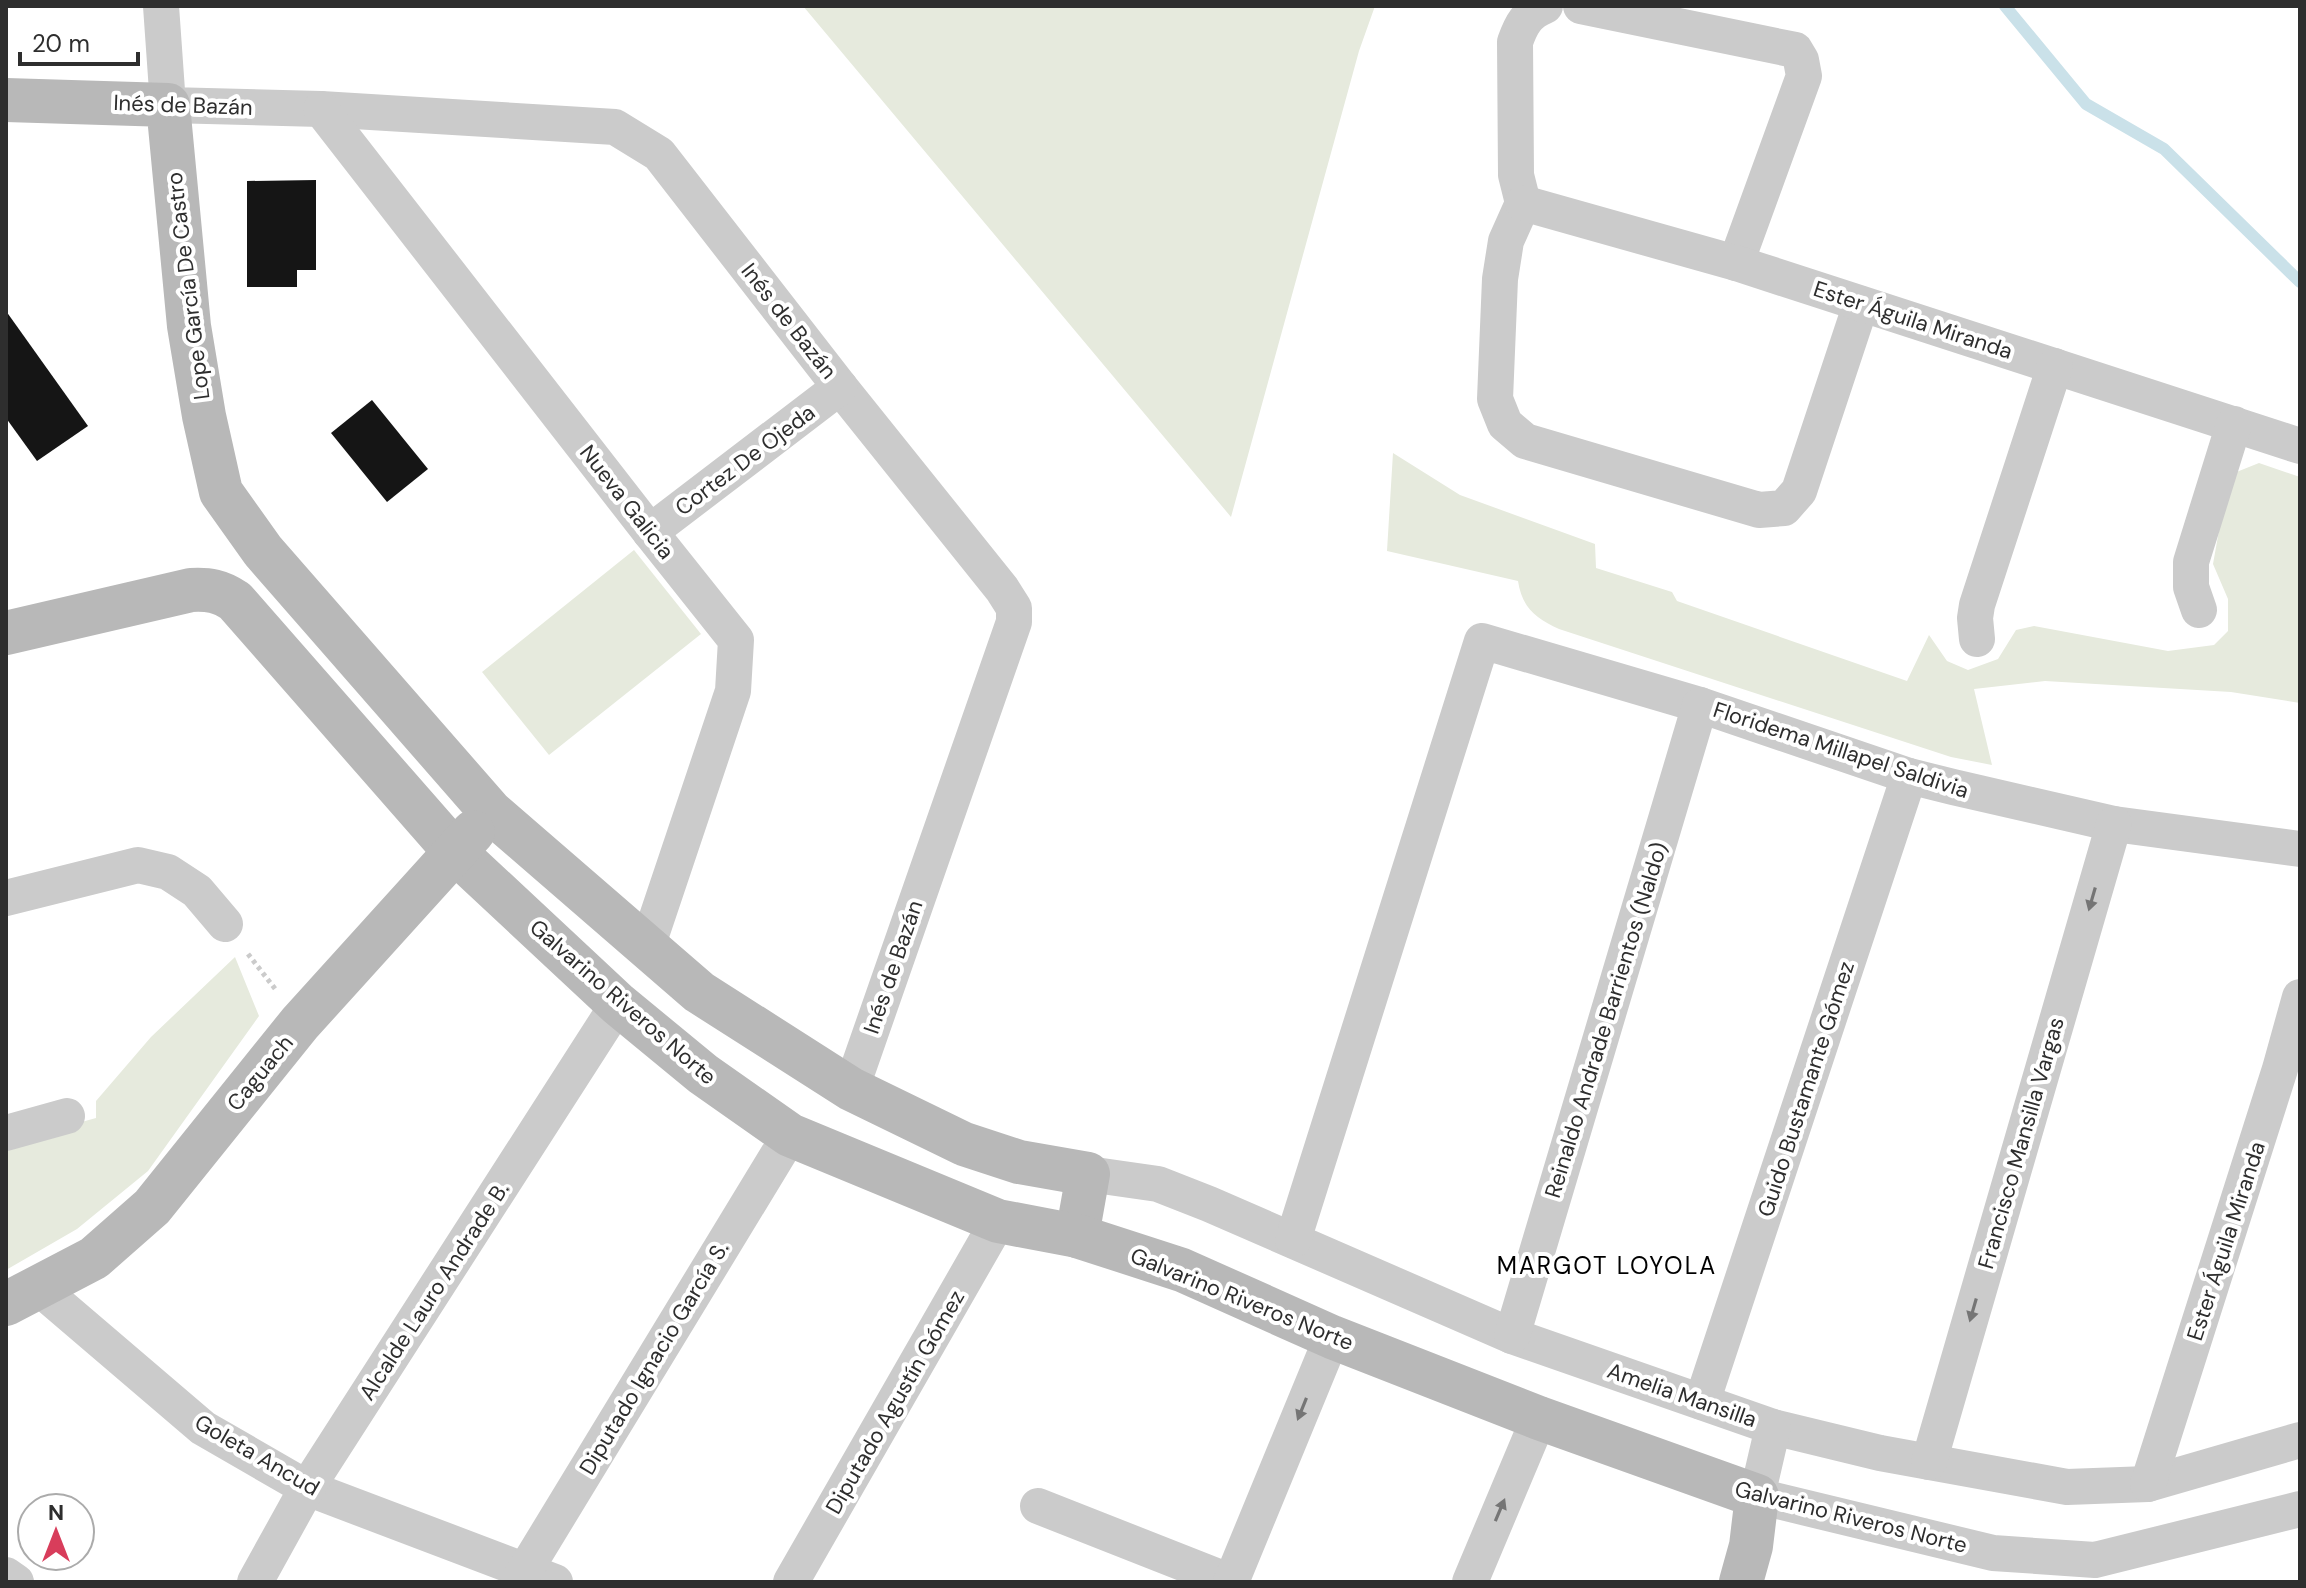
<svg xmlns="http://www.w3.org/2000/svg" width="2306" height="1588" font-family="'DM Sans',sans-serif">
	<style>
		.green { fill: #e6eadd }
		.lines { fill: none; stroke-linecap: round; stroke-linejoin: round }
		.stream { stroke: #cae1e9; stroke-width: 12 }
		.building { fill: #151515 }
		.path { stroke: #cbcbcb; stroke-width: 5; stroke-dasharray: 4 4; stroke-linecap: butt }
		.street { stroke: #cbcbcb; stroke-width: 36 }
		.secondary { stroke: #b8b8b8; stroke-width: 44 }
		.oneway { fill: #757575 }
		.labels { text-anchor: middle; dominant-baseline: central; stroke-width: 8; stroke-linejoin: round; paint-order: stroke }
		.street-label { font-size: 22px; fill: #2e2e2e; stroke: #fff }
		.neighbourhood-label { font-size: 24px; letter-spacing: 2px; fill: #000; stroke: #fff }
	</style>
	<rect width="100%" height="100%" fill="#fff"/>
	<g class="green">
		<path d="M803,6h572l-16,45 -128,466z"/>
		<path d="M1393,453l67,42 135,49 1,24 76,24 5,9 230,80 22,-46 18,26 21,9 30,-11 18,-29 18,-4 134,25 46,-6 14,-14v-32l-15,-35 16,-89 30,-12 41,14v226l-69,-11 -186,-11 -71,8 18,76 -41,-8 -392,-128c-23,-11 -37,-21 -41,-48l-131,-30z"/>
		<path d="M634,550l67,84 -152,121 -67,-83z"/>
		<path d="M235,957l24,59 -111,155 -71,58 -71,41v-127l90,-25v-17l55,-64z"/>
	</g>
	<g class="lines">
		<path class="stream" d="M2005,6l81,98 78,45 136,133"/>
	</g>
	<g class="building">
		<path d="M316,180v90h-19v17h-50v-106z"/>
		<path d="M6,311l82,115 -51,35 -31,-43z"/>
		<path d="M372,400l56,69 -41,33 -56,-69z"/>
	</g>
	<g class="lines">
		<path class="path" d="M248,954l28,36"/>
		<g class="street">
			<path d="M161,6l7,99 153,4 294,18 44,27 181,233 162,202 12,19v14l-163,467"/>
			<path d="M1545,6c-18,7 -24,19 -30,36l1,133 7,28 -17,38 -6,38 -5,120 10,25 20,17 234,69 25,-2 15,-17 62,-187"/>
			<path d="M1581,6l214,44 6,10 3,16 -68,187"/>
			<path d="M321,109l329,423 86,108 -3,51 -86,256"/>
			<path d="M1523,203l213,60 564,183"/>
			<path d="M650,532l190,-145"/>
			<path d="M2199,610l-8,-23v-25l43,-138"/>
			<path d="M1977,639l-2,-21 2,-13 78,-239"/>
			<path d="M6,898l132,-33 30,7 29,19 28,33"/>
			<path d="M6,1133l61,-17"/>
			<path d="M1088,1174l70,10 51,20 303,132 261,91 107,26 187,34 81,-3 152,-44"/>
			<path d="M1293,1240l189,-599 218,64 209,71 44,11 161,37 186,25"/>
			<path d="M38,1287l165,141 104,60 248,94"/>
			<path d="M1512,1336l188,-631"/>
			<path d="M1702,1402l207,-626"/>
			<path d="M1773,1427l-16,69 236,57 102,7 205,-51"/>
			<path d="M1929,1462l185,-638"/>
			<path d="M2148,1484l132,-415 20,-72"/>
			<path d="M1038,1506l193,76"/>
			<path d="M6,1575l10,7"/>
			<path d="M255,1582l52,-94 311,-484"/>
			<path d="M518,1582l272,-447"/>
			<path d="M791,1582l207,-361"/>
			<path d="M1231,1582l101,-245"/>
			<path d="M1470,1582l69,-164"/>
		</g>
		<g class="secondary">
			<path d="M6,100l162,5 21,221 15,90 17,76 42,59 228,261 208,180 152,97 113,55 55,18 69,12 -11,62"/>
			<path d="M6,633l185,-43c18,-1 29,1 44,11l220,251 163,152 85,70 87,61 208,86 79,15 105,34 150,67 207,81 218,78 -6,50 -10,36"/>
			<path d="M6,1304l88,-46 58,-51 148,-184 173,-191"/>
		</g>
	</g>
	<defs><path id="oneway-solid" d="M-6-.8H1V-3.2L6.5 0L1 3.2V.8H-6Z" transform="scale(2)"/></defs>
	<g class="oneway">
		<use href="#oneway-solid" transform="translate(2092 899) rotate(106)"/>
		<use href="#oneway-solid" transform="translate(1973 1310) rotate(106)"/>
		<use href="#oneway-solid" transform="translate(1302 1409) rotate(112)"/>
		<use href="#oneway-solid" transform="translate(1500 1510) rotate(-67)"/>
	</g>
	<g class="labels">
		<g class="street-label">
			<text transform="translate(183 105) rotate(2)">Inés de Bazán</text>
			<text transform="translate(188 286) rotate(-97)">Lope García De Castro</text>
			<text transform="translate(1913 320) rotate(18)">Ester Águila Miranda</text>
			<text transform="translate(789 321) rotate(52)">Inés de Bazán</text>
			<text transform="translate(745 460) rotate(-37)">Cortez De Ojeda</text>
			<text transform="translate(627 502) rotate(52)">Nueva Galicia</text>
			<text transform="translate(1841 750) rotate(18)">Floridema Millapel Saldivia</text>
			<text transform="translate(893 967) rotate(-71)">Inés de Bazán</text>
			<text transform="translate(623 1002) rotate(41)">Galvarino Riveros Norte</text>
			<text transform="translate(1606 1020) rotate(-73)">Reinaldo Andrade Barrientos (Naldo)</text>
			<text transform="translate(260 1073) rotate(-51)">Caguach</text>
			<text transform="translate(1806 1089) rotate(-72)">Guido Bustamante Gómez</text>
			<text transform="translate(2021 1143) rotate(-74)">Francisco Mansilla Vargas</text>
			<text transform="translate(2226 1241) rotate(-72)">Ester Águila Miranda</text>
			<text transform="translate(434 1291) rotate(-57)">Alcalde Lauro Andrade B.</text>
			<text transform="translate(1242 1299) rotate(22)">Galvarino Riveros Norte</text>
			<text transform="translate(654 1358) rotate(-59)">Diputado Ignacio García S.</text>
			<text transform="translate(1682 1395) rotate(19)">Amelia Mansilla</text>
			<text transform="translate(895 1402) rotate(-60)">Diputado Agustín Gómez</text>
			<text transform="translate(257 1455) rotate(30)">Goleta Ancud</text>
			<text transform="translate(1851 1517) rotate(14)">Galvarino Riveros Norte</text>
		</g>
		<g class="neighbourhood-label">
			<text x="1607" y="1265">MARGOT LOYOLA</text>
		</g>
	</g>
	<rect width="2306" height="1588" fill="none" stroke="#2e2e2e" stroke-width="16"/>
	<g transform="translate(56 1532)"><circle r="38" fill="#ffffff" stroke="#ababab" stroke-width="2"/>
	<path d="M0-6L14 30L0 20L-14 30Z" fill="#d83d5b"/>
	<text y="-12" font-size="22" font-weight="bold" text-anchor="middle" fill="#2e2e2e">N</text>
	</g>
	<path d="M20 52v12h118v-12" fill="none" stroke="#2e2e2e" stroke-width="4"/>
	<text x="32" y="52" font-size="24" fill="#2e2e2e" stroke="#ffffff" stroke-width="6" paint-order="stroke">20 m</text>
</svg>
